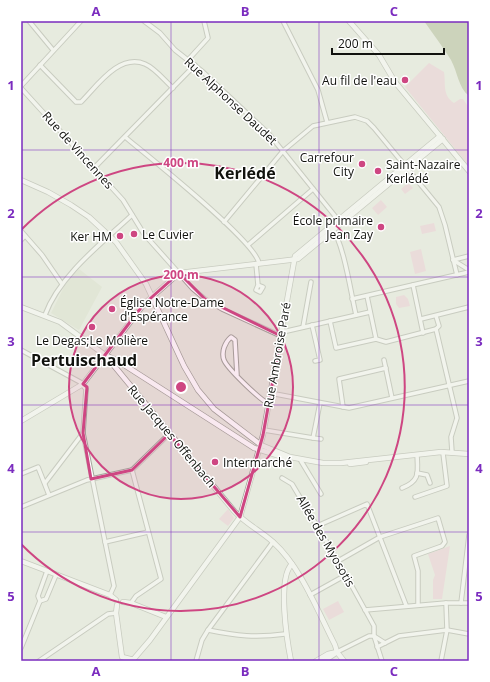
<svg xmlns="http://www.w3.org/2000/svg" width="490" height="682" font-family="'Open Sans',sans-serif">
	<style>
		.built { fill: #dadfcc }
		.green { fill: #eecad6 }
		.water { fill: #abb591 }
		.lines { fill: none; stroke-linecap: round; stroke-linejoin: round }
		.street-casing { stroke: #a3a69c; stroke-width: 5.5 }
		.secondary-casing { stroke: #a3a69c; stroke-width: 6 }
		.street { stroke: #fff; stroke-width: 3.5 }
		.secondary { stroke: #fff; stroke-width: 4.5 }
		.marked { fill: none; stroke: #ce4682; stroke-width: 3; stroke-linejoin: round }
		.grid { fill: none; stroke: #7b2cbf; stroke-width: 1; stroke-opacity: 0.55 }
		.ring { fill: none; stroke: #ce4682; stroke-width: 2 }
		.poi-dot { fill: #ce4682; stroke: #fff; stroke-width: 1.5 }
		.labels { text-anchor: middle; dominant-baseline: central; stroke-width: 3; stroke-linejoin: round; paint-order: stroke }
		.poi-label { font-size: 12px; fill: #11120e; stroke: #fff; text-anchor: end }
		.street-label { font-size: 12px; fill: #11120e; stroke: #fff }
		.district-label { font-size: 16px; font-weight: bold; fill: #11120e; stroke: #fff }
		.centre { fill: #ce4682; stroke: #fff; stroke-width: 2 }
		.ring-label { font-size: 12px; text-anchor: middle; font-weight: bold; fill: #ce4682; stroke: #fff; stroke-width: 3; stroke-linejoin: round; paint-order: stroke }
		.neatline { fill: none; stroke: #7b2cbf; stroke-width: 1.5 }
		.grid-label { font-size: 13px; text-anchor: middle; font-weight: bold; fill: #7b2cbf }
	</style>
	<rect width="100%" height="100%" fill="#e7ebdf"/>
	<path class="built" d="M79,269l23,18 -23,43 -28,-17 14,-28z"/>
	<g class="green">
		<path d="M429,63l15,9c2,12 -2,23 10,31l6,-4h3l6,9v58l-64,-79z"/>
		<path d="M408,183l5,5 -8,6 -4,-5z"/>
		<path d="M381,200l6,7 -9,8 -6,-7z"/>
		<path d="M434,223l2,8 -14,3 -2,-8z"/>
		<path d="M421,249l5,22 -11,3 -5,-22z"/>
		<path d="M404,295l4,4 2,7 -11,2 -3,-4v-7z"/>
		<path d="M228,509l6,9 -6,8 -9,-7z"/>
		<path d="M450,546l-8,53h-9v-19l2,-5 -7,-21z"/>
		<path d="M338,601l6,11 -15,8 -6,-11z"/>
	</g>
	<path class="water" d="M424,21h45v75c-11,-9 -11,-23 -18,-36 -8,-13 -18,-26 -27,-39z"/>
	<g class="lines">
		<defs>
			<g id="street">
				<path d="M29,21l24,29"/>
				<path d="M144,21l16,12 15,17 28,22 66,62 70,87"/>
				<path d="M283,21l35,69 9,32"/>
				<path d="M188,60l20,-22 -4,-17"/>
				<path d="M40,65l36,37h5c16,-16 38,-49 64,-38 10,4 20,17 28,24"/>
				<path d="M21,86l60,-65"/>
				<path d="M21,88l102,112 21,34 49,55 12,10 17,10 59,27"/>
				<path d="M125,137c24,20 129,103 134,126"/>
				<path d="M95,167l100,-102"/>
				<path d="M224,222l59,-71 30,-25 42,-9 12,4 7,7 65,79 6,18 12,50"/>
				<path d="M332,228c12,16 19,66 24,87"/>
				<path d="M21,231l21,24 20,29"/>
				<path d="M21,240l4,-4"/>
				<path d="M248,245l65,-56"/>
				<path d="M453,260l16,10"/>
				<path d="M453,260l16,-4"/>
				<path d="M256,264l2,21 -2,5 4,2 3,-5 -5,-2"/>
				<path d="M413,285l10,48"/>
				<path d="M367,296l9,43 10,3 50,-13 3,-3 -3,-10"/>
				<path d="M352,299l117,-27"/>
				<path d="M45,315c14,-39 57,-72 87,-100"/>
				<path d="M421,319l48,-12"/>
				<path d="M330,321l6,27 40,-9"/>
				<path d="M312,325l8,35 -5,1"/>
				<path d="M303,327l8,-45"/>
				<path d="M436,329l21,89 -6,19 1,15"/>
				<path d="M282,331h5l83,-19"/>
				<path d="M21,350l59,32 6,7 -3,44 31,153 -4,9"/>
				<path d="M384,360l8,38"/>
				<path d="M237,375l-2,-35 -4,-3c-6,5 -10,15 -7,23 3,8 36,40 45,44"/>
				<path d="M270,393l79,15 120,-27"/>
				<path d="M343,407l-4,-28 47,-11"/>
				<path d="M264,430l49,8 7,-35"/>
				<path d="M313,438l8,1"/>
				<path d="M301,461l20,33"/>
				<path d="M417,473l10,2 3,8"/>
				<path d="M21,474l17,-7 11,28"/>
				<path d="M282,478l10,6 46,77 36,65v10l8,25"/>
				<path d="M45,483l38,-50"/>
				<path d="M402,488c18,-7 16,-15 15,-33"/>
				<path d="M415,497l32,-11 -4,-33"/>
				<path d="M21,507l66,-27 45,-10 37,-36"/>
				<path d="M317,526l50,-22 39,101"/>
				<path d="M105,542l43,-10"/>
				<path d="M338,561l42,-24 58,-19 7,24 -3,4 -28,10 4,15v34"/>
				<path d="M310,595l36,-20"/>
				<path d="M40,601l-2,-5 9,-25"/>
				<path d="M40,601l6,-2 10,-24"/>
				<path d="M131,603l5,-7 25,-17 -29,-109"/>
				<path d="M461,603l8,-68"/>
				<path d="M365,610l81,-7h23"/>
				<path d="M208,630c29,6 48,8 77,4"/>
				<path d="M377,647l22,-11 48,-6 22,4"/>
				<path d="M21,648l19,-47"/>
				<path d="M337,652l32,-16h5l11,7"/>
				<path d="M39,661l69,-47 8,-1"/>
				<path d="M196,661l6,-21 6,-10 65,-88"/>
				<path d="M441,661l6,-31 -1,-27"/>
			</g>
			<g id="secondary">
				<path d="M349,21l30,34 16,27 74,89"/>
				<path d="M21,180l27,12 23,13 18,12 27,25 30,42 38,82 14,24 16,19 47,36 29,12 33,6h18l100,-11 28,2"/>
				<path d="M21,307l39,15 45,33 13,6 136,87 35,11"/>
				<path d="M106,356l128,155c12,13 27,20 39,31 28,25 45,70 62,103l2,7 7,9"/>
				<path d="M21,421l62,-37 61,-80 35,-31 119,-14 145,-120"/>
				<path d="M350,464l16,-2"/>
				<path d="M21,561l89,34 6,5"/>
				<path d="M123,602l8,1 35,14"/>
				<path d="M117,605l-1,8 6,44 12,3"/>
				<path d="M132,661l18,-21 90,-123 23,-82 32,-179 145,-120"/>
				<path d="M291,661c-4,-20 -14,-83 1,-97"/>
				<path d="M316,661l12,-7 9,-2"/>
				<path d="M324,661l12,-8"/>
			</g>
		</defs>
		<use href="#street" class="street-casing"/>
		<use href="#secondary" class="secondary-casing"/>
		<use href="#street" class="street"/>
		<use href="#secondary" class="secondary"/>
	</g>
	<path d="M0 0H490V682H0ZM179,273l26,26 76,37 -18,99 -23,82 -71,-83 -37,36 -41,9 -8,-46 4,-46 -4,-3 60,-79z" fill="#e7ebdf" fill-opacity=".55" fill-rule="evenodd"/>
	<path class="marked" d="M179,273l26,26 76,37 -18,99 -23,82 -71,-83 -37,36 -41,9 -8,-46 4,-46 -4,-3 60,-79z"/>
	<path class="grid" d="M171,21v640M319,21v640M21,150h448M21,277h448M21,405h448M21,532h448"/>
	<circle cx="181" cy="387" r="112" fill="#ce4682" fill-opacity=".12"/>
	<g class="ring">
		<circle cx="181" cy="387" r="112"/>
		<path d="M21 230A224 224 0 1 1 21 544"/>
	</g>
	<g class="poi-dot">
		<circle cx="405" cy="80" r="4"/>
		<circle cx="362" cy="164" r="4"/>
		<circle cx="378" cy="171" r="4"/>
		<circle cx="381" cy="227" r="4"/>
		<circle cx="134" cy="234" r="4"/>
		<circle cx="120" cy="236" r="4"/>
		<circle cx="112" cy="309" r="4"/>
		<circle cx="92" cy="327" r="4"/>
		<circle cx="215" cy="462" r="4"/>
	</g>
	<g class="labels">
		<g class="poi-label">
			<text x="397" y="80">Au fil de l'eau</text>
			<text x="354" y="157">Carrefour<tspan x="354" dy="14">City</tspan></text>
			<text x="386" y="164" text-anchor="start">Saint-Nazaire<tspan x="386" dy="14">Kerlédé</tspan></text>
			<text x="373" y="220">École primaire<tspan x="373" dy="14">Jean Zay</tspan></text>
			<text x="142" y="234" text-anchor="start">Le Cuvier</text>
			<text x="112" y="236">Ker HM</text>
			<text x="120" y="302" text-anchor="start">Église Notre-Dame<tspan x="120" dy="14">d'Espérance</tspan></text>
			<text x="92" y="340" text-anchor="middle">Le Degas;Le Molière</text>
			<text x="223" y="462" text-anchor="start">Intermarché</text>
		</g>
		<g class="street-label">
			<text transform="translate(231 101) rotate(43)">Rue Alphonse Daudet</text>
			<text transform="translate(78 150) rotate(48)">Rue de Vincennes</text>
			<text transform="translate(277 355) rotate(-80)">Rue Ambroise Paré</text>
			<text transform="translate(172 436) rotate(50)">Rue Jacques Offenbach</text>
			<text transform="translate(326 541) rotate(60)">Allée des Myosotis</text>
		</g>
		<g class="district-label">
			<text x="245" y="173">Kerlédé</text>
			<text x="84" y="360">Pertuischaud</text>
		</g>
	</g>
	<circle cx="181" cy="387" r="6" class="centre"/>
	<g class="ring-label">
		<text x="181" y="167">400 m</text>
		<text x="181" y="279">200 m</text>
	</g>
	<rect width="490" height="682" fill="none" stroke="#ffffff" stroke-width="44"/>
	<path d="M332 48v6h112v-6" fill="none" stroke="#11120e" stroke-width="2"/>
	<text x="338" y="48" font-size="12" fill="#11120e" stroke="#ffffff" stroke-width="3" paint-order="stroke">200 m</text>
	<rect x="22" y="22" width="446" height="638" class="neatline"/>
	<g class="grid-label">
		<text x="96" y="16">A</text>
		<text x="245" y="16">B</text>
		<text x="394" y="16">C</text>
		<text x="11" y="90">1</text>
		<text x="479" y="90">1</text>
		<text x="11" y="218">2</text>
		<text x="479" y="218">2</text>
		<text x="11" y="346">3</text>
		<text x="479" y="346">3</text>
		<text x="11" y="473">4</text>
		<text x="479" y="473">4</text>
		<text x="11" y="601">5</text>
		<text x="479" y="601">5</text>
		<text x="96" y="676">A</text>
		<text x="245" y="676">B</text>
		<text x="394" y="676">C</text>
	</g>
</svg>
